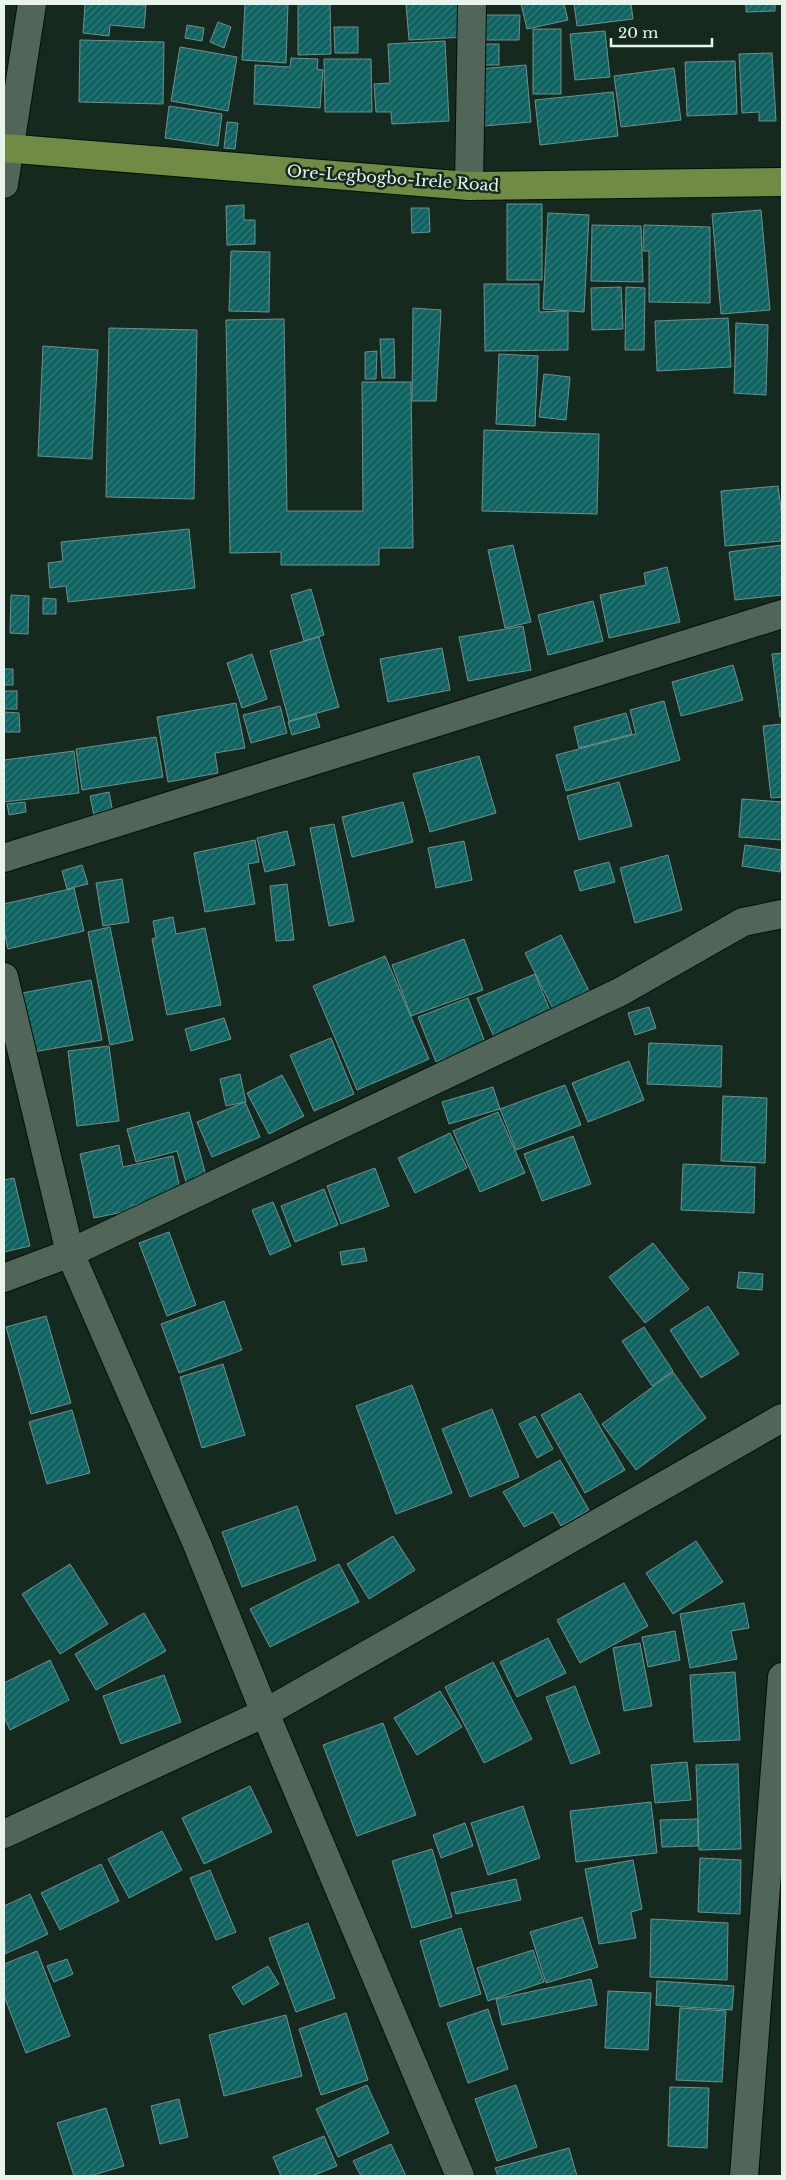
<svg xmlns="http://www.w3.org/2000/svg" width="786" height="2180" font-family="'Libre Baskerville',serif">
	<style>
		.building { fill: url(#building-hatch); stroke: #718f8d }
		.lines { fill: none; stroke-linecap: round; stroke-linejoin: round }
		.minor-casing { stroke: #021108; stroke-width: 30 }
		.major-casing { stroke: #021108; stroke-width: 30 }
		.minor { stroke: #516658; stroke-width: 28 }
		.major { stroke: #718b44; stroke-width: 28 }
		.labels { text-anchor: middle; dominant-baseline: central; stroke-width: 5; stroke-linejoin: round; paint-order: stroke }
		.street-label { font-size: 16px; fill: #e7f3eb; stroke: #16291e }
	</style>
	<defs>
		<pattern id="building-hatch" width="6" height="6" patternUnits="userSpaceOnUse" patternTransform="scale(1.25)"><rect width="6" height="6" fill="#0f6361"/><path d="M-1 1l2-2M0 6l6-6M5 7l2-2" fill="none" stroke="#327a78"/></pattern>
	</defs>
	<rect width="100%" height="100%" fill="#16291e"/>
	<g class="building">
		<path d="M85,4l61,1 -2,23 -34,-3 -1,11 -26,-3z"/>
		<path d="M245,4h43l-2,59 -44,-3z"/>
		<path d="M298,4h32l1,50 -33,1z"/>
		<path d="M406,4h57l3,33 -57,3z"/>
		<path d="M521,4h43l4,16 -41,9z"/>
		<path d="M574,4h57l2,15 -56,7z"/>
		<path d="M746,4h29v7l-29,1z"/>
		<path d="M481,15h39l-1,25h-39z"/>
		<path d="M218,22l13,5 -7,21 -14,-6z"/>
		<path d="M187,25l17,3 -2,13 -17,-3z"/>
		<path d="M334,27h24v26h-23z"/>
		<rect x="533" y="29" width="28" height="65"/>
		<path d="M605,31l5,46 -35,3 -5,-46z"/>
		<path d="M80,40l84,2 -1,62 -84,-2z"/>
		<path d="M445,41l4,80 -57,3 -1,-12h-15l-2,-28 16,-1 -2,-39z"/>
		<rect x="482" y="44" width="17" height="21"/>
		<path d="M180,47l57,10 -9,54 -57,-10z"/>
		<path d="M772,53l4,68h-17v-9l-17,1 -3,-59z"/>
		<path d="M291,58l27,1 -1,10 6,1 -3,38 -66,-4 1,-39 35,2z"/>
		<path d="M324,59h47l1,53h-47z"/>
		<path d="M735,61l2,53 -50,2 -2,-54z"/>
		<path d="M526,65l5,57 -47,4 -5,-57z"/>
		<path d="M674,68l7,52 -60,7 -7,-51z"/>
		<path d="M613,92l5,44 -78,9 -5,-45z"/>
		<path d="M169,106l53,8 -4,32 -53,-8z"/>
		<path d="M227,122l11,1 -3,26 -11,-1z"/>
		<rect x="507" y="204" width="35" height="76"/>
		<path d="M244,205v15h11v24l-28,1 -1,-39z"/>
		<path d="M411,208h18l1,24 -18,1z"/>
		<path d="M761,210l9,100 -49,4 -9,-100z"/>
		<path d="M548,213l41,2 -5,97 -41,-3z"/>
		<path d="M592,225l49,1 2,56 -52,-1z"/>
		<path d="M644,225l66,2v76l-61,-1v-51h-6z"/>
		<path d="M231,251l39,1 -1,60 -40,-1z"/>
		<path d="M484,284h55v28l29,-1v39l-83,1z"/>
		<path d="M621,287l2,42 -31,1 -1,-42z"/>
		<path d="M626,287l19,1 -1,62h-19z"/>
		<path d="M413,308l28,2 -5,91h-24z"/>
		<path d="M728,318l3,49 -74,4 -2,-50z"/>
		<path d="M284,319l3,192h76l-1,-129h49l2,166h-34v17h-98v-13l-51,1 -4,-233z"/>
		<path d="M736,323l32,2 -2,70 -32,-2z"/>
		<path d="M109,328l88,2 -3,169 -88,-2z"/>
		<path d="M380,339h14l1,39h-13z"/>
		<path d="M43,346l55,4 -6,109 -54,-3z"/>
		<path d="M377,351l-1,28h-11v-27z"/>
		<path d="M499,354l39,2 -3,70 -39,-2z"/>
		<path d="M544,374l26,3 -4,43 -27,-3z"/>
		<path d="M484,430l115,4 -2,80 -115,-3z"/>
		<path d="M778,486l4,30v25l-57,5 -4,-55z"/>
		<path d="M189,529l6,59 -127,14 -2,-16 -16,2 -2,-25 15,-2 -2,-19z"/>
		<path d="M513,545l18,77 -26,6 -17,-78z"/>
		<path d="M782,545v50l-47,5 -6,-48z"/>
		<path d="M667,567l13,55 -71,16 -9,-43 46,-10 -2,-12z"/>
		<path d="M311,589l13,46 -20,6 -13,-46z"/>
		<path d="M11,595l18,1 -1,38 -18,-1z"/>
		<path d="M43,598l13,1v15h-13z"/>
		<path d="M593,601l10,40 -55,14 -10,-40z"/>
		<path d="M523,626l8,44 -63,11 -9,-44z"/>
		<path d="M319,637l20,70 -50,14 -19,-70z"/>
		<path d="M442,648l8,42 -62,12 -8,-43z"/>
		<path d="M782,653v64h-2l-8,-63z"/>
		<path d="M252,654l15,45 -25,9 -15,-45z"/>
		<path d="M733,665l10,35 -62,16 -9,-34z"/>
		<rect x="4" y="669" width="9" height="16"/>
		<rect x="4" y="691" width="13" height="18"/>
		<path d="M664,701l16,59 -114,31 -10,-36 80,-21 -6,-24z"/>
		<path d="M236,703l9,45 -30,5 3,20 -50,9 -11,-65z"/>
		<path d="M280,706l7,27 -36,10 -8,-28z"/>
		<path d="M4,712l15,1 1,19h-16z"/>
		<path d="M626,713l6,21 -53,14 -5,-21z"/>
		<path d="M316,714l4,13 -28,8 -4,-13z"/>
		<path d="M782,724v73l-11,1 -8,-72z"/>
		<path d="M156,737l7,40 -81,13 -6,-41z"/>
		<path d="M74,751l5,42 -75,9v-42z"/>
		<path d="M479,756l17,57 -66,19 -17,-58z"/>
		<path d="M619,782l13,44 -53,14 -12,-44z"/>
		<path d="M109,792l4,21 -19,3 -4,-20z"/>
		<path d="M742,799l40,3v38l-43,-3z"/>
		<path d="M25,802l1,10 -17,3 -2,-11z"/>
		<path d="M403,802l10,40 -61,15 -10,-40z"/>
		<path d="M334,824l20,97 -25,5 -19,-98z"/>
		<path d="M287,831l8,34 -30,7 -8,-34z"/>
		<path d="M255,840l4,22 -11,2 7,40 -50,8 -11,-59z"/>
		<path d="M464,841l8,39 -36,8 -8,-40z"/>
		<path d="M745,845l37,5 -2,22 -38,-6z"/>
		<path d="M668,855l14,55 -47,13 -15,-55z"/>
		<path d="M609,862l6,20 -35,9 -6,-20z"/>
		<path d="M82,865l6,19 -21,5 -5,-18z"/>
		<path d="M122,879l7,43 -26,4 -7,-43z"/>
		<path d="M287,884l7,56 -18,1 -6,-55z"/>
		<path d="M74,888l10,43 -76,18 -4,-18v-27z"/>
		<path d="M173,917l3,17 29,-6 16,77 -54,10 -15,-76 4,-1 -3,-17z"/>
		<path d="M110,927l23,113 -23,5 -22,-113z"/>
		<path d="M561,935l32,64 -36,18 -32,-64z"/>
		<path d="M464,939l19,51 -72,26 -19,-51z"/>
		<path d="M385,956l44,103 -72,31 -44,-104z"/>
		<path d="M535,974l16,39 -57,24 -17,-39z"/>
		<path d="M91,980l11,60 -69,12 -11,-59z"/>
		<path d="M468,998l17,44 -49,20 -18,-45z"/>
		<path d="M649,1007l7,21 -21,7 -7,-22z"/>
		<path d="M224,1018l7,21 -40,12 -6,-22z"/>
		<path d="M331,1038l23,56 -40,17 -24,-56z"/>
		<path d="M649,1043l73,3 -1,41 -74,-3z"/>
		<path d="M109,1046l10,75 -42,5 -9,-75z"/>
		<path d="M629,1061l15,39 -56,22 -16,-39z"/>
		<path d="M240,1074l6,28 -20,4 -6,-27z"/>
		<path d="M282,1075l22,41 -35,18 -22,-41z"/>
		<path d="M565,1085l16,40 -65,25 -16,-41z"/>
		<path d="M493,1087l7,22 -51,15 -7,-22z"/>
		<path d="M723,1096l44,2 -2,65 -44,-2z"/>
		<path d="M245,1102l15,35 -48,20 -15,-35z"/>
		<path d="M189,1112l17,64 -20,6 -9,-31 -41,11 -9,-33z"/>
		<path d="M498,1112l27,61 -45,19 -27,-61z"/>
		<path d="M450,1133l17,35 -52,25 -17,-35z"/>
		<path d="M573,1136l18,48 -49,17 -18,-47z"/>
		<path d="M119,1145l4,22 50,-11 8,38 -50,12 1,4 -38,8 -14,-64z"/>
		<path d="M683,1164l72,3 -1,46 -73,-3z"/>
		<path d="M375,1168l14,38 -48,18 -14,-38z"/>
		<path d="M14,1178l16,68 -26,6v-72z"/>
		<path d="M324,1189l14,36 -43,17 -14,-36z"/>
		<path d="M273,1202l18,44 -21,9 -18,-45z"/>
		<path d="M169,1232l27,73 -29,11 -28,-73z"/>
		<path d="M653,1243l36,46 -44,34 -36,-46z"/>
		<path d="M364,1248l3,13 -25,4 -2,-13z"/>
		<path d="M739,1272l24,2 -1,16 -25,-2z"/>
		<path d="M224,1301l18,49 -63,23 -18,-49z"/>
		<path d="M708,1306l31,48 -38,24 -31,-48z"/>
		<path d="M46,1316l25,87 -40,11 -25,-87z"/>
		<path d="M644,1327l29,44 -21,15 -30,-45z"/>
		<path d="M223,1364l22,71 -43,13 -22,-71z"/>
		<path d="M673,1372l33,46 -70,52 -34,-46z"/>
		<path d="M412,1385l40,108 -56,21 -40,-108z"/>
		<path d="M580,1393l45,77 -40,23 -44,-78z"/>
		<path d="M492,1409l27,68 -49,20 -28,-68z"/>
		<path d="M72,1410l18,63 -43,11 -18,-62z"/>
		<path d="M535,1416l18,33 -16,9 -18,-34z"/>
		<path d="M560,1460l29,50 -28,16 -8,-14 -29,15 -21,-35z"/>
		<path d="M297,1506l19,54 -74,27 -20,-55z"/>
		<path d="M393,1536l22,34 -46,29 -22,-35z"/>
		<path d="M696,1541l27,41 -50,32 -27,-41z"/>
		<path d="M70,1564l38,60 -48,30 -38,-60z"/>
		<path d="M339,1564l20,38 -89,45 -20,-38z"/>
		<path d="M624,1583l24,43 -68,37 -23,-43z"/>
		<path d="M744,1603l5,25 -18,3 6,28 -47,9 -10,-54z"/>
		<path d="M144,1613l22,38 -70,39 -21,-36z"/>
		<path d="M675,1631l5,29 -32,7 -6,-30z"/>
		<path d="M548,1638l18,35 -49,24 -17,-35z"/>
		<path d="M640,1643l12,63 -28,5 -11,-63z"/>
		<path d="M50,1660l19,40 -59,30 -6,-13v-34z"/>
		<path d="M493,1662l39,77 -48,24 -39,-76z"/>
		<path d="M735,1672l5,68 -46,2 -4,-67z"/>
		<path d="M164,1675l17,47 -60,22 -18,-48z"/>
		<path d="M575,1686l25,67 -29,11 -25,-67z"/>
		<path d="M440,1691l22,36 -45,28 -23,-37z"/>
		<path d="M383,1723l33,92 -59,21 -34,-91z"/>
		<path d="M687,1762l4,38 -36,3 -4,-38z"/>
		<path d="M738,1764l3,85 -42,1 -3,-85z"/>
		<path d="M250,1786l22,46 -68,32 -22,-46z"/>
		<path d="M651,1802l6,51 -81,9 -6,-51z"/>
		<path d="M523,1806l17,52 -52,17 -17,-52z"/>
		<path d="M698,1819v27l-36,1 -2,-27z"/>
		<path d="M465,1823l8,23 -32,12 -8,-23z"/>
		<path d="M162,1831l20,39 -53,28 -21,-39z"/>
		<path d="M432,1849l20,68 -40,11 -20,-67z"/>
		<path d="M700,1858l41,2 -1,54 -42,-2z"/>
		<path d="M633,1860l9,49 -11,3 5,26 -37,6 -14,-75z"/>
		<path d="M101,1864l18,37 -59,29 -19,-37z"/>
		<path d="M210,1870l26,62 -20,8 -26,-62z"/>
		<path d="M516,1879l5,21 -65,14 -5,-21z"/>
		<path d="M30,1894l18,40 -43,20 -1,-48z"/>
		<path d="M582,1917l16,50 -52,16 -16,-51z"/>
		<path d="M651,1919l77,4 -1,57 -77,-3z"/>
		<path d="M308,1923l27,75 -39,14 -27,-74z"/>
		<path d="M461,1928l20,66 -41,13 -20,-66z"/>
		<path d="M533,1950l11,32 -56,19 -11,-33z"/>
		<path d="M37,1951l33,85 -44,17 -22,-57v-32z"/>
		<path d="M67,1959l6,15 -19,8 -7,-16z"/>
		<path d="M268,1966l11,18 -36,21 -11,-18z"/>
		<path d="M591,1979l6,26 -95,20 -6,-26z"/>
		<path d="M657,1981l77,5 -2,24 -76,-5z"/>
		<path d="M608,1991l43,2 -3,57 -43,-2z"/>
		<path d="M680,2008l46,3 -4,71 -46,-2z"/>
		<path d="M488,2009l20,60 -40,14 -21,-60z"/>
		<path d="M346,2013l22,67 -47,15 -22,-66z"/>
		<path d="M286,2015l16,61 -78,20 -15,-61z"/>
		<path d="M367,2085l22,48 -51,24 -22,-48z"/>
		<path d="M516,2085l21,62 -40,14 -22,-62z"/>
		<path d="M670,2087l39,1 -2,60 -39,-2z"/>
		<path d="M179,2099l9,38 -28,7 -9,-38z"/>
		<path d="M106,2108l18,58 -34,10h-16l-17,-53z"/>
		<path d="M324,2136l13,30 -25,10h-31l-8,-19z"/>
		<path d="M391,2144l15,32h-45l-8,-15z"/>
		<path d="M569,2148l8,28h-79l-3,-8z"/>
	</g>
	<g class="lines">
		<defs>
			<g id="minor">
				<path d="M4,184l28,-180"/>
				<path d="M469,186l3,-182"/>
				<path d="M4,858l778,-244"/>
				<path d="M4,977l66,276 127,291 68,169 195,463"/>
				<path d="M4,1278l66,-25 550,-261 123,-70 39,-8"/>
				<path d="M4,1834l261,-121 517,-295"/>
				<path d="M744,2176l38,-499"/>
			</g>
			<path id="major" d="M4,148l465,38 313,-4"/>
		</defs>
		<use href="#minor" class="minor-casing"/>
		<use href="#major" class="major-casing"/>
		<use href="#minor" class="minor"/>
		<use href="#major" class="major"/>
	</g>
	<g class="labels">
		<g class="street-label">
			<text transform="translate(393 178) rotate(4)">Ore-Legbogbo-Irele Road</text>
		</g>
	</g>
	<rect width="786" height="2180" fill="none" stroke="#e7f3eb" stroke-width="10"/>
	<path d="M611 38v8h101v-8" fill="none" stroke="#e7f3eb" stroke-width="2.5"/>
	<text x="618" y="38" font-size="15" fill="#e7f3eb" stroke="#16291e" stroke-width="4" paint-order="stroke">20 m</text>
</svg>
